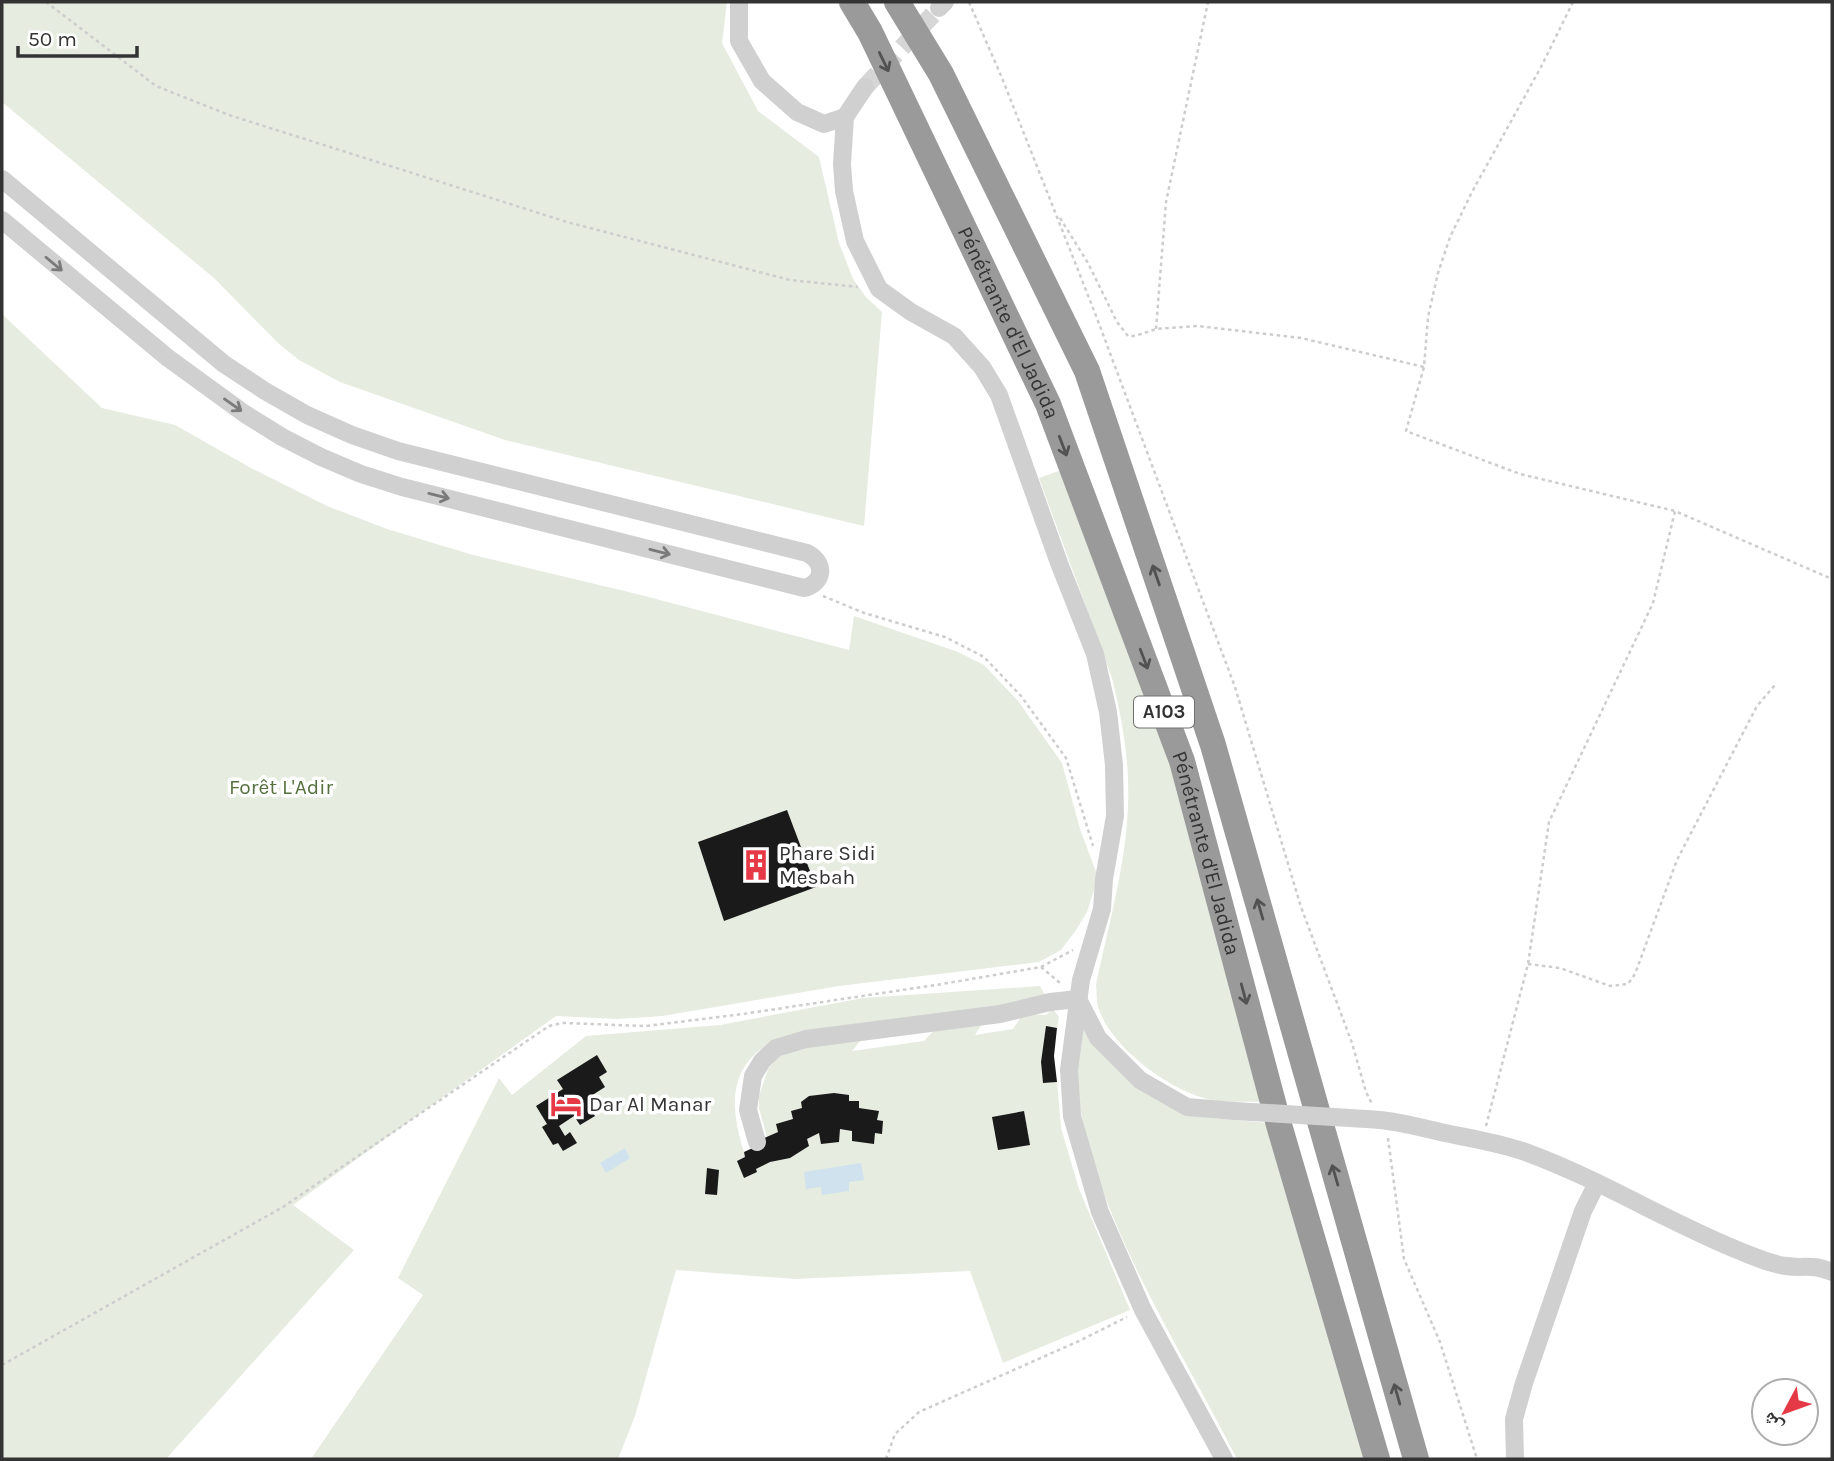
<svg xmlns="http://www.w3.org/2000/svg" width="1834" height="1461" font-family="Karla,'Noto Naskh Arabic',sans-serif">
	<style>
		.green { fill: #e6ecdf }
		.water { fill: #cfe2ee }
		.building { fill: #1a1a1a }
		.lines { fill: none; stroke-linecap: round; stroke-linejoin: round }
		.minor-tunnel { stroke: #d6d6d6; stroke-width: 18; stroke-dasharray: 18 9; stroke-linecap: butt }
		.path { stroke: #cdcdcd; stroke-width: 2.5; stroke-dasharray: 3.5 3.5; stroke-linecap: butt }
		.minor { stroke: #d0d0d0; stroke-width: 18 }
		.highway { stroke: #9a9a9a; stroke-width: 26 }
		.minor-bridge { stroke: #d0d0d0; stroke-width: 18 }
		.oneway { stroke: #525252 }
		.oneway2 { stroke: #7a7a7a }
		.labels { text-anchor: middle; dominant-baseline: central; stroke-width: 7; stroke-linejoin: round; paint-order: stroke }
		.shield { fill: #fff; stroke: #707070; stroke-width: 2 }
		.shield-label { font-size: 19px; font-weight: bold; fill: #333 }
		.street-label { font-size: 21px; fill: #333; stroke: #fff }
		.park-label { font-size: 21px; fill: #56703f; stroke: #fff }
		.poi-label { font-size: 21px; fill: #333; stroke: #fff; text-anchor: start }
	</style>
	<rect width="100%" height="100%" fill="#fff"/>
	<g class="green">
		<path d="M2,2h725l-5,41 36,68 61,46 20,86 14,36 13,18 16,15 -18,214 -359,-86 -165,-58 -41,-22 -21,-17 -64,-65 -212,-176z"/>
		<path d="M2,314l100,94 73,17 76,43 76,38 60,23 86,26 168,40 208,55 5,-34 104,36 26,13 34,36 44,62 18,66 16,43 -1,15 -8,25 -11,18 -15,20 -22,12 -200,24 -177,30 -45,3 -61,-3 -263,189 61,45 -188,209h-164z"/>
		<path d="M1064,469l95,255 106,378c-17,-1 -37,1 -54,-2 -41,-9 -100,-52 -113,-93 -2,-7 -1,-15 -2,-22 12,-59 30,-119 32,-180 2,-43 -6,-86 -16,-127l-73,-200z"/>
		<path d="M1040,986l6,11 -35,10 -237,34c-47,24 -44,67 -30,111l11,-5 12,-10 -8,-29v-12l9,-27 7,-9 14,-10 73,-11 -10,12 72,-10 11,-12 47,-5 -7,11 38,-6 10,-15 23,1 7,-6 6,8 -2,11 -11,-1 -5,35 2,21 14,-1 4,46 18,61 51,121 -127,53 -33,-92 -175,8 -119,-9 -41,146 -17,43h-307l112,-164 -25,-17 101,-200 13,17 74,-59 134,-11 143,-27z"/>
		<path d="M1082,1028l93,81 25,8 70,6 98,336h-131c-54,-107 -132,-224 -155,-342 -4,-18 -9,-39 -7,-58 1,-10 5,-21 7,-31z"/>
	</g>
	<g class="water">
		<path d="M625,1148l5,10 -24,15 -6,-10z"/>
		<path d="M861,1163l3,17 -15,2v9l-27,4 -1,-8 -15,2 -2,-17z"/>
	</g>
	<g class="building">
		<path d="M787,810l29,77 -92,34 -26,-79z"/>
		<path d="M1046,1026l11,2 -3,28 3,26 -14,1 -2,-21z"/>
		<path d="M597,1055l10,17 -8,5 6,10 -14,9 4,7 -6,4 6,9 -15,9 -6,-9 -15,10 6,10 5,-4 7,11 -14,8 -5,-8 -5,2 -11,-18 5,-3 -11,-18 27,-17 -6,-9z"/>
		<path d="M834,1093l15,2v6h10v7l20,3 -2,9 6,1 -1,13 -7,-1 -1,11 -22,-3v-10l-12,-2 -1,13 -18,2 -2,-11 -12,6 2,7 -19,12 -20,4 -14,7 1,3 -13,6 -7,-17 8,-4 -1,-5 11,-5 -2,-4 25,-11 -2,-8 17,-5 -2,-8 11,-3 -1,-6 8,-6z"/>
		<path d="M1024,1111l6,34 -32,5 -6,-33z"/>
		<path d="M707,1168l12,2 -2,25 -12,-1z"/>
	</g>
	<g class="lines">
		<path class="minor-tunnel" d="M865,87l74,-79"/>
		<g class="path">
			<path d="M46,2l110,84 73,29 338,107 223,58 68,7"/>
			<path d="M969,2l33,76 93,235 140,374 66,220 51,136 14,49 6,12"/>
			<path d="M1573,2l-32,65 -69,125 -22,45 -12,36 -10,44 -4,50 -18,64 114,43 155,37"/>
			<path d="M1060,218l28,45 29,59 11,14h7l21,-7 42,-3 103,12 123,29"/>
			<path d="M1156,329l10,-127 42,-200"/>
			<path d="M823,596l41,17 81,24 39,20 37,39 45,62 27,88"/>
			<path d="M1528,964l32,4 50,18 18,-2 7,-10 42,-114 80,-154 18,-21"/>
			<path d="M1041,967l19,16"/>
			<path d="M1486,1126l42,-162 21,-142 104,-219 22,-92 157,68"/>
			<path d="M1388,1138l16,121 36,83 37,117"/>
			<path d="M2,1365l281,-158 266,-181 14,-3 83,3 97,-12 199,-30 99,-17 32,-17"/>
			<path d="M886,1459l9,-25 24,-22 160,-71 48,-24"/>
		</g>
		<g class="minor">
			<path d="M739,2v39l23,40 35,31 27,12 21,-7"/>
			<path d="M939,8l6,-6"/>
			<path d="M865,87l-20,30 -3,47 2,27 11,50 24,48 32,23 43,24 28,31 17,28 60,168 36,91 13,58 6,53 1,51 -11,63 -2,30 -21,71 -12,90 3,46 28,96 43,98 81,149"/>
			<path d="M2,179l222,185 41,27 42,24 45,20 46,16 409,102c19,10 17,30 -3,35l-402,-101 -41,-13 -40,-17 -39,-20 -37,-23 -77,-56 -166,-138"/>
			<path d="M1366,1119c27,1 53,8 79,14 28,6 56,10 83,20 73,27 140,69 212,98 15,6 30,13 46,15 21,3 24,-3 46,6"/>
			<path d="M757,1142l-9,-32 5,-34 9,-15 14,-13 30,-9 194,-25 50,-12 28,-3 20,39 42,42 47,27 48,4"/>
			<path d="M1515,1459l-1,-40 10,-36 59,-172 14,-28"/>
		</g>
		<g class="highway">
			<path id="s1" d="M852,2l18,30 178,372 134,357 97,364 98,334"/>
			<path d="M897,2l44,72 146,297 126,374 203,714"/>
		</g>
		<path class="minor-bridge" d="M1235,1111l131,8"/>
	</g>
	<defs><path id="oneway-shaft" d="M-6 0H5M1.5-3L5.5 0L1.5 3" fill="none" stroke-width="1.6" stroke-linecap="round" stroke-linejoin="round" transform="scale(1.75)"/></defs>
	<g class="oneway">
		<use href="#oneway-shaft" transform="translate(884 62) rotate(64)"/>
		<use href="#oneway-shaft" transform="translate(1063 446) rotate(69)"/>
		<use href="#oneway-shaft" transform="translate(1156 575) rotate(-109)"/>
		<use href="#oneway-shaft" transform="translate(1144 659) rotate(69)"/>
		<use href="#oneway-shaft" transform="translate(1260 909) rotate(-106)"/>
		<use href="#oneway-shaft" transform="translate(1244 994) rotate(75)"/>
		<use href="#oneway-shaft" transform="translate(1335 1175) rotate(-106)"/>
		<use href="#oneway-shaft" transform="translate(1397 1394) rotate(-106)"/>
	</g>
	<g class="oneway2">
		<use href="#oneway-shaft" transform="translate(54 264) rotate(40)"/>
		<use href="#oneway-shaft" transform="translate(233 405) rotate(35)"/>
		<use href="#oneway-shaft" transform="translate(439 496) rotate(14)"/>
		<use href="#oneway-shaft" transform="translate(660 552) rotate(14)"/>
	</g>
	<defs>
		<symbol id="building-bare" viewBox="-9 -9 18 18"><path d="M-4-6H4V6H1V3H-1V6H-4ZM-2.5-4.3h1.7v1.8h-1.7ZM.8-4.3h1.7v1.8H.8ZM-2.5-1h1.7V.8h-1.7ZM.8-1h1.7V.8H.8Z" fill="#e63946" stroke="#fff" stroke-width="2.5" paint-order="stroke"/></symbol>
		<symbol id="hotel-bare" viewBox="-9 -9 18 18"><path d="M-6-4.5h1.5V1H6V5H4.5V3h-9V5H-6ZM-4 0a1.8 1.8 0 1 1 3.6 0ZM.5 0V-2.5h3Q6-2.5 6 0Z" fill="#e63946" stroke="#fff" stroke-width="2.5" paint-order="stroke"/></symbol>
	</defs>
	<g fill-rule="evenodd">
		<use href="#building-bare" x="734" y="843" width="44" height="44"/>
		<use href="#hotel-bare" x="544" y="1082" width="44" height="44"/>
	</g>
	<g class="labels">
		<rect class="shield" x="1134" y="696.5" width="60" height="31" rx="5"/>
		<g class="shield-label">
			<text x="1164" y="712">A103</text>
		</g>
		<g class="street-label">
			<text stroke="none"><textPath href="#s1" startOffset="357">Pénétrante d'El Jadida</textPath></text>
			<text stroke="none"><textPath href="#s1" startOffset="924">Pénétrante d'El Jadida</textPath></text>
		</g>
		<g class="park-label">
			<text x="281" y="787">Forêt L'Adir</text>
		</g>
		<g class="poi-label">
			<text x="779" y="853">Phare Sidi<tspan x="779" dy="24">Mesbah</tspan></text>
			<text x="589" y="1104">Dar Al Manar</text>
		</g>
	</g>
	<rect width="1834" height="1461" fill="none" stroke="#333333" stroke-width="7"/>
	<g transform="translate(1785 1412) rotate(229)"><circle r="33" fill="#ffffff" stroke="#adadad" stroke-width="2"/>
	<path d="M0-5L12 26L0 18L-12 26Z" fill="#e63946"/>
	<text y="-10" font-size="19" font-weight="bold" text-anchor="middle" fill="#333333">ش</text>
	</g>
	<path d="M18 46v10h119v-10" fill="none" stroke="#333333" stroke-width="3.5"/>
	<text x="28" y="46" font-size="21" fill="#333333" stroke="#ffffff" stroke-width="5" paint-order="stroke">50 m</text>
</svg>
